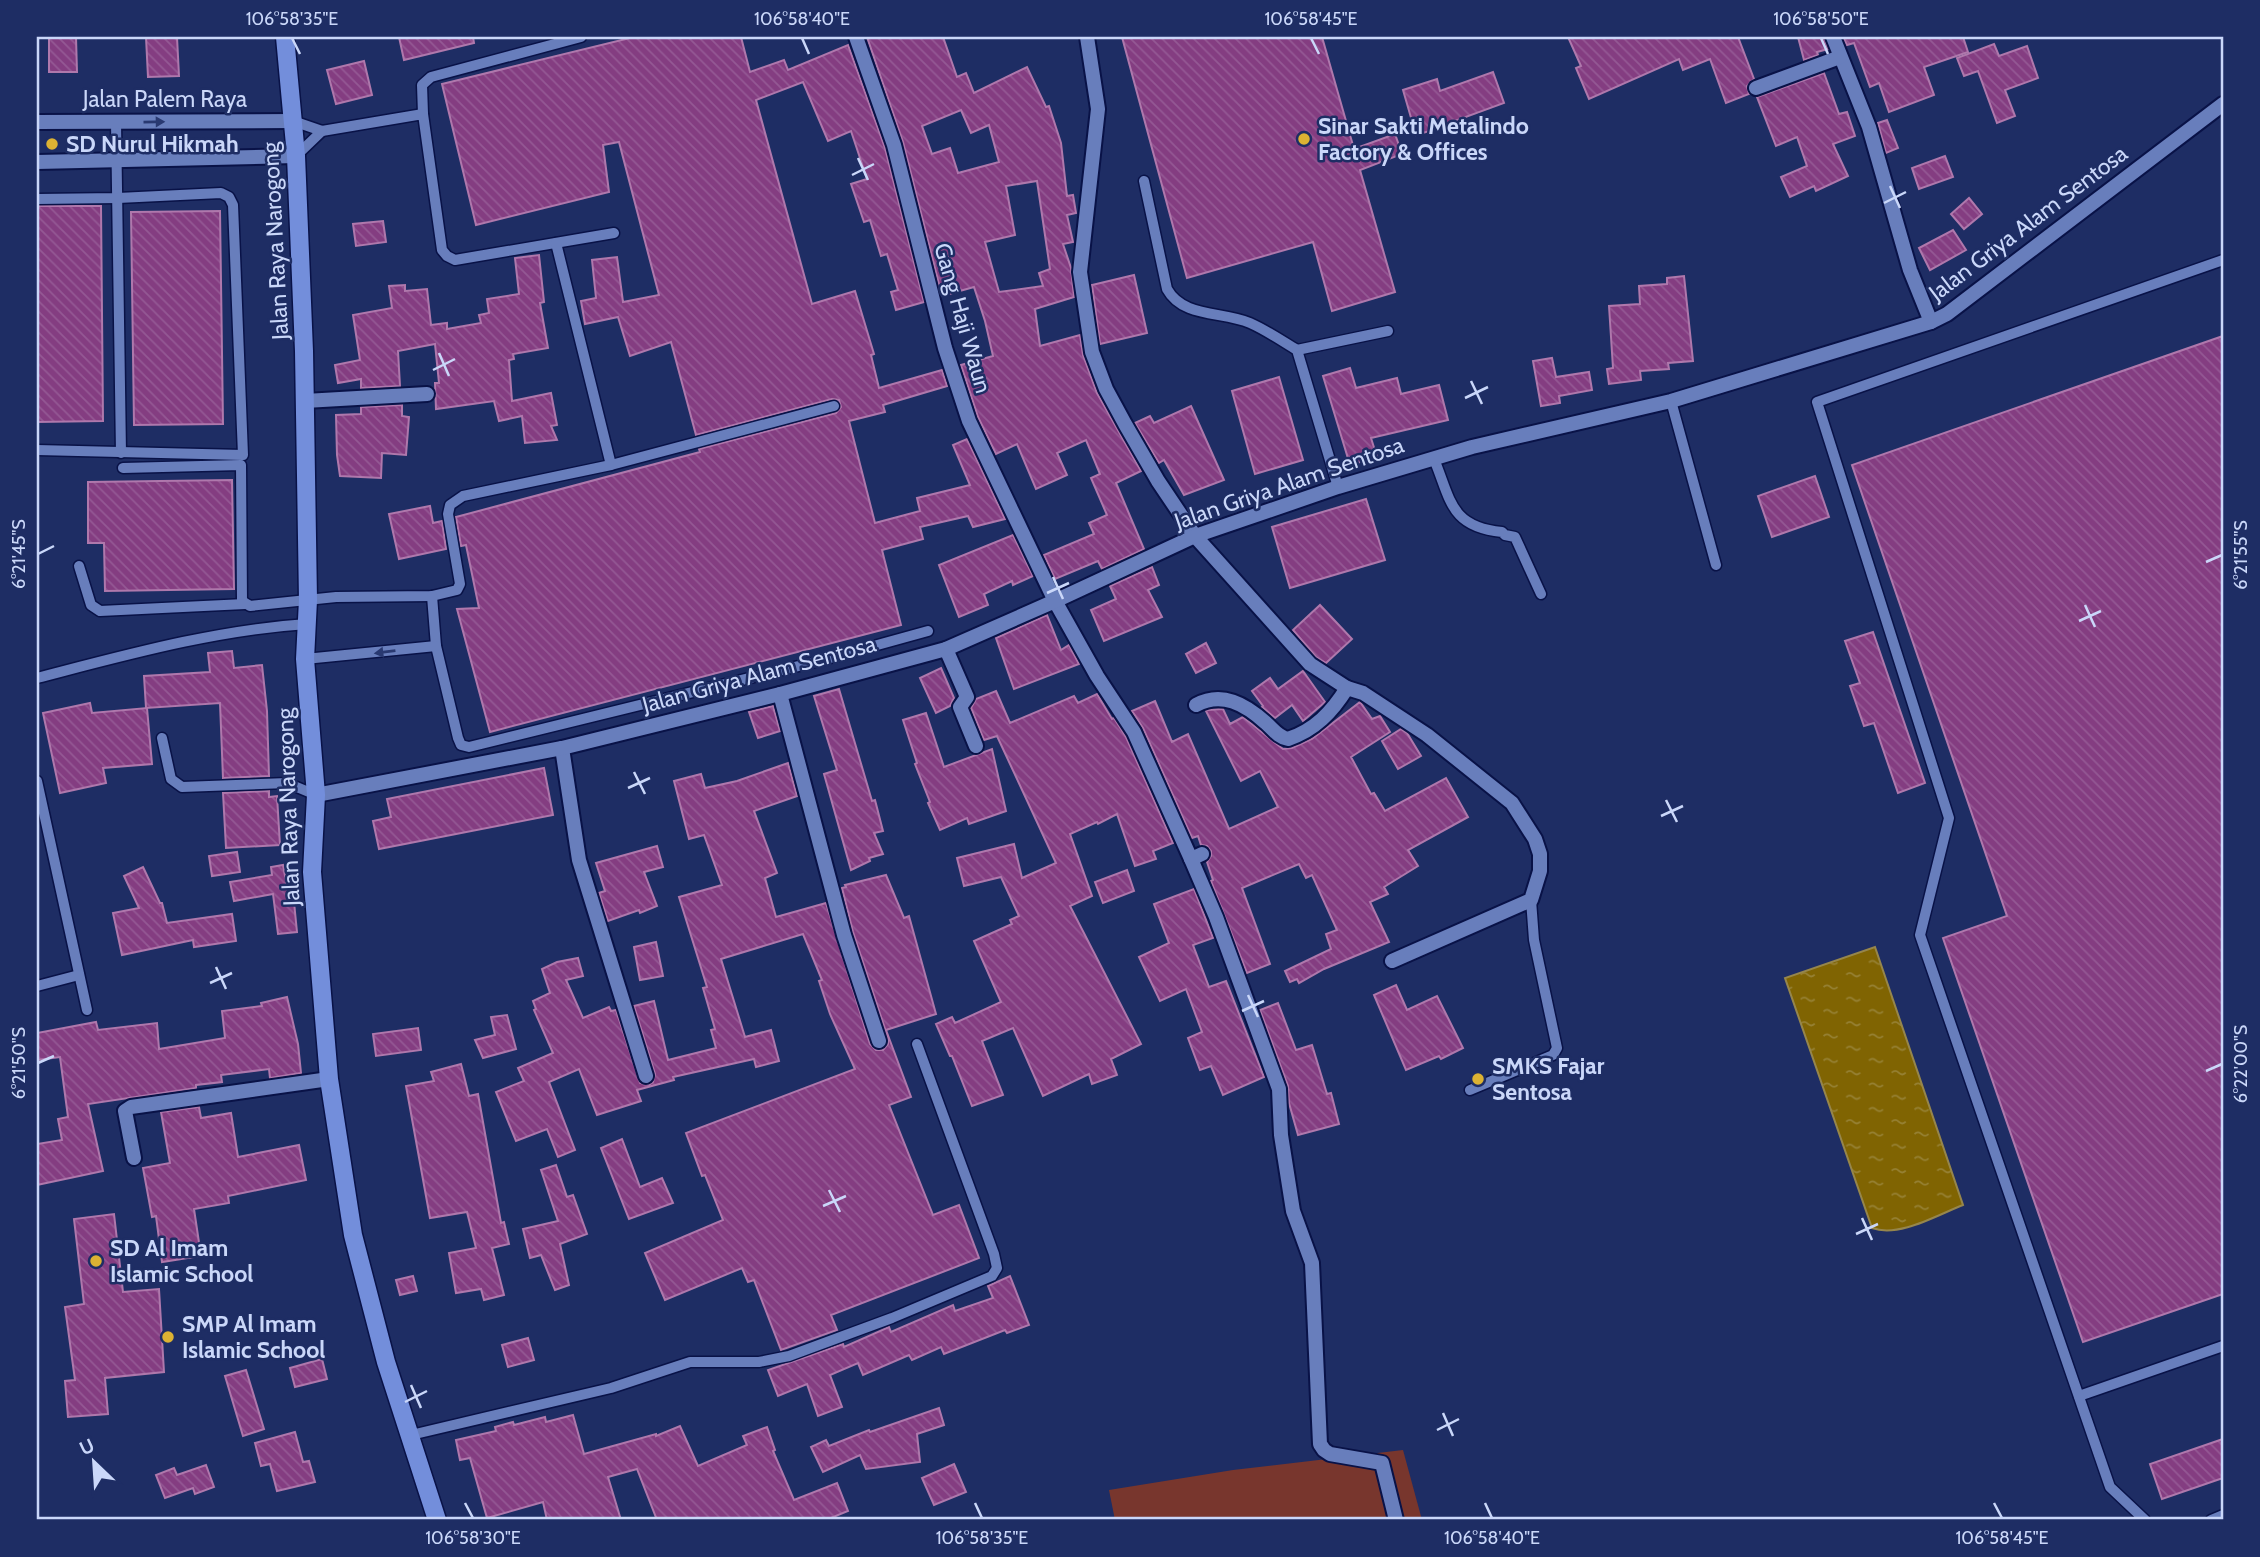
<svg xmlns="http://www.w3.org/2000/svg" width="2260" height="1557" font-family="Cabin,sans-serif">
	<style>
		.green { fill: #78362d }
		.water { fill: url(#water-ripples); stroke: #96864c; stroke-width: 2 }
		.building { fill: url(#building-back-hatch); stroke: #af78ac; stroke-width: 2; fill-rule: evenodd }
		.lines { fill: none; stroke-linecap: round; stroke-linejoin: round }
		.service-casing { stroke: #091247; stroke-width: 13 }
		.minor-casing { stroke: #091247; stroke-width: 18 }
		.tertiary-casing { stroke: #091247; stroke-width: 18 }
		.primary-casing { stroke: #091247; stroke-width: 21 }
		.service { stroke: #687ebc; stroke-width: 10 }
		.minor { stroke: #687ebc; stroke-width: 14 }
		.tertiary { stroke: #687ebc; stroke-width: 14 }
		.primary { stroke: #738edb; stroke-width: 18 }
		.oneway { fill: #293971 }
		.ticks { fill: none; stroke: #cad7f9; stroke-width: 2.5 }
		.poi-dot { fill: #dcb233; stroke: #1e2d64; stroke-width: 2.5 }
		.labels { text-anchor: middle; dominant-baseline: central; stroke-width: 5; stroke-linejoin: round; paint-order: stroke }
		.street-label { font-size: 23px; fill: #cad7f9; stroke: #1e2d64 }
		.poi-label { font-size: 23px; font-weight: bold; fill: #cad7f9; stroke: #1e2d64; text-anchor: start }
		.neatline { fill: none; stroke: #cad7f9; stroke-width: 2.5 }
		.ticks-label { font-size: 18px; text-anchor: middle; fill: #cad7f9 }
	</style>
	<defs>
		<pattern id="water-ripples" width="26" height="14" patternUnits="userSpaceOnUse" patternTransform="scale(1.75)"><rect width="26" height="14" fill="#806402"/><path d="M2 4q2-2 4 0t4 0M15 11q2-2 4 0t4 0" fill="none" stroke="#968134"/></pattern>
		<pattern id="building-back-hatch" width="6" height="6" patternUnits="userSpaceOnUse" patternTransform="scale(1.75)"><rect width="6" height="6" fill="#843d81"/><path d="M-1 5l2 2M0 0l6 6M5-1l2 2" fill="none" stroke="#945894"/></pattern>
	</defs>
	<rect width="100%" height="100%" fill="#1e2d64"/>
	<path class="green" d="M1403,1450l19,70h-307l-6,-30 124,-20z"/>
	<path class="water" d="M1875,947l88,258c-26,10 -64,33 -91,23l-87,-250z"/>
	<g class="building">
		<path d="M49,37h27l1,35h-28z"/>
		<path d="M146,37h31l2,39 -31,1z"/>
		<path d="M399,37h74l1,6 -70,17z"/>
		<path d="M634,37h107l9,35 34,-12 4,10 60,-25 37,103 39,154 -28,8 -5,-18 7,-2 -11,-36 -6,2 -11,-36 -6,2 -13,-38 16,-5 -16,-48 -23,10 -25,-59 -47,18 56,204 43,-13 19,63 -3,1 8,33 63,-18 5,16 -64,19 2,7 -36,9 26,102 45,-12 -3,-13 53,-13 -17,-40 14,-6 38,80 -32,8 -5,-11 -48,11 3,12 -41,11 19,75 -411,107 -33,-123 22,-1 -13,-63 -5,1 -5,-29 244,-65 -1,-3 137,-36 5,-6 -2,-7 -7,-1 -136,36 -25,-93 -41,14 -12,-39 -33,7 -4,-23 15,-3 -4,-38 25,-3 6,45 36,-7 -40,-153 -16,3 6,47 -133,33 -34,-141z"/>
		<path d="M867,37h76l14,40 9,-4 8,20 53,-26 19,40 3,-1 12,37 6,53 6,-1 3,18 -9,2 6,27 -10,2 8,24 3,29 -39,12 5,37 40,-11 3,20 14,38 44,78 -25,12 28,66 -42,20 -4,-8 -43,18 -11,-24 50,-21 -5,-11 18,-8 -16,-37 9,-4 -14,-34 -29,13 10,22 -31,14 -19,-45 -21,10 -18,-37 -17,-52 32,-9 -8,-35 -11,-34 -32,9 -39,-154zM961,110l10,23 18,-8 10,37 -41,11 -8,-25 -18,6 -10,-28zM1037,181l13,88 -11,4 4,13 -44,6 -14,-50 30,-7 -9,-49z"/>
		<path d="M1122,37h200l32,112 41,-15 7,20 -42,16 35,122 -63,19 -19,-69 -126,36z"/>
		<path d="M1568,37h170l16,42 -7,7 2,8 -23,9 -16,-44 -27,11 -4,-11 -90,40 -13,-31 5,-2z"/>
		<path d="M1798,37h26l4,12 -11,3 1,3 -14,5z"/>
		<path d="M1843,37h120l5,15 -44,15 10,28 -45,17 -10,-29 -9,4 -16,-44 -7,2z"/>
		<path d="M1994,44l5,12 28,-10 11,32 -33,12 10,26 -18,7 -19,-52 -14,5 -7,-18z"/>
		<path d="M364,61l8,34 -36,9 -9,-34z"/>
		<path d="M1493,72l11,31 -55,20 1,2 -34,10 -13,-45 34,-11 3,12z"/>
		<path d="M1824,73l15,41 8,-2 8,24 -22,8 15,32 -32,15 -2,-5 -24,11 -9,-20 26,-11 -10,-29 -21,9 -19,-49z"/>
		<path d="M1887,120l11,28 -12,5 -8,-30z"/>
		<path d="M1945,156l8,21 -34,12 -7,-21z"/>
		<path d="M1969,198l13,16 -18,15 -13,-15z"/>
		<path d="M37,206h64l2,215 -66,1z"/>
		<path d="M220,211l3,213 -89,1 -3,-213z"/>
		<path d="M383,221l3,21 -30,4 -3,-22z"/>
		<path d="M1953,230l13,20 -36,20 -11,-22z"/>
		<path d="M539,255l5,47 -4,1 8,45 -35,6 1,5 -5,1 3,41 39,-8 6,32 -6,1 6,14 -32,3 -3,-27 -23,5 -5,-20 -58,8 -1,-26h4l-4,-39 -37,7 2,35 -39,2v-9l-23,4 -3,-18 25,-5 -7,-45 39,-7 -3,-22 16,-1v6l22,-2 4,36 16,-2v6l34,-6 -2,-8 10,-2 -2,-14 32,-5 -4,-36z"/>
		<path d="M1134,275l13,58 -47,11 -8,-59z"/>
		<path d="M1684,276l9,85 -25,2 1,6 -29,2 1,9 -32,4 -2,-15 6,-1 -4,-62 31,-2 -1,-18 28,-2v-6z"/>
		<path d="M2223,336v958l-140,48 -140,-404 64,-22 -155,-451z"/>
		<path d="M1552,358l4,19 33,-5 3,18 -33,6 1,7 -19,3 -8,-45z"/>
		<path d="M1350,368l6,20 41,-10 4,16 38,-9 9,35 -77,18 6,19 -27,8 -27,-89z"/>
		<path d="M1279,377l24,83 -48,14 -23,-83z"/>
		<path d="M402,405v11l7,1 -3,38 -24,-2 -1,25 -41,-2 -3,-21 -1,-40 25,-1v-7z"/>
		<path d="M1191,406l33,74 -40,15 -20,-35 -5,3 -24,-40 15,-7 4,7z"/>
		<path d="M1815,476l14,41 -57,20 -14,-41z"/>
		<path d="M232,480l2,109 -129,2 -1,-48h-16v-61z"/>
		<path d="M1366,499l19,61 -95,28 -18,-61z"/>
		<path d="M430,506l3,17 9,-2 4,28 -47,10 -10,-45z"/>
		<path d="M1013,535l20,41 -20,9 -1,-4 -28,13 4,11 -29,12 -20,-52z"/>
		<path d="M1152,567l7,18 -11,5 14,27 -58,24 -13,-31 25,-11 -6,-13z"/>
		<path d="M1320,605l32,34 -26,24 -10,-6 -23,-27z"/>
		<path d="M1047,615l14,35 8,-5 10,19 -65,25 -18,-51z"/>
		<path d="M1873,632l52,151 -27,10 -24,-70 -10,3 -14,-40 10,-3 -15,-42z"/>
		<path d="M1206,643l10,20 -20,10 -10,-19z"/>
		<path d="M232,651l2,17 28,-3 5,46 2,65 -46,2 -3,-75 -74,5 -2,-32 66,-4 -2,-19z"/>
		<path d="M941,668l13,30 -4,8 -14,7 -16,-35z"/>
		<path d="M1303,671l22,31 -22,19 -11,-16 -17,13 -13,-11 1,-1 -11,-15 18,-13 8,11z"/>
		<path d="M839,689l33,112 3,-1 8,31 -9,2 9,21 -14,4 1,3 -19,9 -27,-96 13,-4 -23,-74z"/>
		<path d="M996,691l14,32 64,-27 4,7 19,-9 15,25 2,-1 12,19 47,106 -20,8 3,8 -21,7 -18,-52 -19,10 -1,-2 -27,12 22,62 -22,10 71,138 -30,15 6,16 -25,9 -3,-10 -46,22 -30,-68 -31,13 21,54 -31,11 -20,-50h-2l-14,-32 16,-7 3,6 46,-21 -27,-61 38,-17 -2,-4 9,-4 -18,-39 -37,9 -7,-28 57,-14 8,34 34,-15 -59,-127 -13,4 -13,-32 5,-9z"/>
		<path d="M1155,701l17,41 16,-8 41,95 49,-22 -18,-36 -19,10 -35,-70 2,-1 15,-1 7,15 13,-7 40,32 9,-1 20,-9 48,-37 12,17 8,-3 10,16 -39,25 20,37 3,-1 11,18 61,-33 22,39 -60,33 10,16 -34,21 4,7 -18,8 19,40 -65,27 -25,14 -2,-4 -7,3 -5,-11 46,-22 -5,-15 11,-4 -25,-55 -6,3 -7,-14 -57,24 28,76 -23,9 -36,-92 2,-1 -6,-18 4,-6v-5l-4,-5 -6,-1 -3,-9 -6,2 -49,-110 -11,-17z"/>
		<path d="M90,703l2,10 55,-5 5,56 -49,4 3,15 -46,10 -17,-80z"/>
		<path d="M773,706l7,25 -22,7 -9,-26z"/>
		<path d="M926,713l18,54 48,-18 14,62 -37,13 -2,-6 -27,12 -12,-27 2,-1 -15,-38 2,-1 -14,-43z"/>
		<path d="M1401,729l6,4 14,23 -23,13 -16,-28z"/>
		<path d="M788,763l9,33 -43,15 23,62 -12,5 11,39 50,-14 44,141 6,6h7l5,-6v-6l-35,-106 -11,-44 4,-1 -1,-2 41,-10 18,43 5,-2 27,98 -50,16 25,67 -22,8 44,110 26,-10 20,53 -148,57 6,15 -56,20 -27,-70 -6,2 -6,-14 -77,32 -20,-47 78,-33 -18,-45 -3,1 -16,-43 169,-64 -25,-55 -11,-33 3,-1 -19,-46 -82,25 24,78 26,-7 8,31 -23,6 -2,-8 -81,18 1,3 -37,10 4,11 -44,14 -18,-46 -30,13 26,68 -17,7 -11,-28 -31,12 -20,-49 28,-11 -6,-13 35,-15 -19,-43 2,-1 -3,-8 17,-8 -8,-24 15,-7 21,-4 5,18 -17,4 17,38 26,-11 2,4 5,-1 24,73 9,2 4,-3 2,-8 -21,-68 20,-5 14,59 48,-12 -5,-18 4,-1 -12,-41 4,-1 -28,-90 43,-12 -18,-50 -15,4 -15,-58 27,-7 4,14 32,-7z"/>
		<path d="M544,768l9,47 -174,34 -6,-28 18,-4 -4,-18z"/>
		<path d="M269,791v6l8,-1 3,49 -54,3 -3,-55z"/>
		<path d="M657,846l6,21 -19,5 13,34 -17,7 -1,-3 -31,11 -9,-28 6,-2 -9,-28z"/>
		<path d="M237,852l3,20 -28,4 -3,-20z"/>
		<path d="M283,865l7,38 4,-1 3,30 -19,2 -5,-40 -39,7 -4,-19 42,-7 -1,-8z"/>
		<path d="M143,867l17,36h2l5,20 65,-9 4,27 -42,6 -1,-7 -71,15 -9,-42 26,-5 -15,-32z"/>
		<path d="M1127,870l7,21 -31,12 -8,-21z"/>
		<path d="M1194,889l19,49 -20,7 16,42 17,-6 38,96 -41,18 -12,-29 -11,4 -12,-32 14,-6 -16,-43 -26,12 -21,-44 30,-14 -15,-39z"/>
		<path d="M656,942l7,34 -23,4 -6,-33z"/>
		<path d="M1396,985l11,25 30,-14 26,52 -22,11 -2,-3 -33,14 -32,-75z"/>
		<path d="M287,997l11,47 3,29 -31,5 -1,-9 -48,6 1,7 -26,3v3l-108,16 15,67 -66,14v-41l25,-4 -4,-21 10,-2 -8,-60 -23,3v-27l59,-11 2,8 59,-7 2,26 66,-11 -3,-27 40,-5 -1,-3z"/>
		<path d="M1278,1003l18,47 16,-5 15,49 4,-1 8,31 -41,11 -9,-32 -1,-17 -28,-76z"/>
		<path d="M507,1015l9,34 -33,9 -8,-18 20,-5 -4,-18z"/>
		<path d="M418,1028l3,22 -45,6 -3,-22z"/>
		<path d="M461,1064l8,32 9,-2 23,129 3,-1 5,22 -17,4 12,47 -20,5 -3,-11 -25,4 -7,-40 27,-5 -9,-36 -37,6 -24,-132 28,-5 -3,-9z"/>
		<path d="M199,1107l2,11 30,-5 7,44 61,-12 7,35 -78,16 1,7 -35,6 7,47 -39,6 -6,-46 -4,1 -9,-49 27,-5 -9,-51z"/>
		<path d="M622,1139l18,48 22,-9 11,25 -44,16 -28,-71z"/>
		<path d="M556,1165l11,32 6,-2 14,39 -27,10 9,41 -14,5 -14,-35 -11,3 -7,-29 35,-8 -17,-51z"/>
		<path d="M114,1214l9,78 36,-3 5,83 -59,6 3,36 -40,3 -3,-36 10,-1 -10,-73 19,-3 -10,-85z"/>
		<path d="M413,1276l4,15 -17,4 -4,-15z"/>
		<path d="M1010,1276l19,49 -22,8 -2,-3 -61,24 -3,-7 -29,13 -3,-5 -46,20 -5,-12 -28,12 12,32 -24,9 -11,-32 -29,12 -10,-26 75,-26 1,3 45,-20 2,5 62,-27 2,6 38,-13 -5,-12z"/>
		<path d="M528,1338l6,22 -26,7 -6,-22z"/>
		<path d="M322,1359l5,20 -32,8 -5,-19z"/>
		<path d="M246,1370l18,59 -21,7 -18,-60z"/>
		<path d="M939,1408l5,17 -27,9 3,28 -54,7 -6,-14 -37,17 -12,-25 15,-7 3,6 40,-16 1,2z"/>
		<path d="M573,1415l11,39 72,-20v2l24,-10 18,40 49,-21 -4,-9 24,-9 8,23 -2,1 21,49 43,-17 11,28 -22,9h-169l-20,-51 -29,8 13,43h-74l-4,-18 -56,16 -17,-60 -10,2 -4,-20 40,-9 -1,-4 18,-5 1,3 31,-8 1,5z"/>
		<path d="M295,1432l8,30 6,-1 6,21 -38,9 -7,-27 -9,2 -6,-23z"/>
		<path d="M2223,1439v39l-61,21 -12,-35z"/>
		<path d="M954,1464l12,28 -32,13 -12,-27z"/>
		<path d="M206,1465l8,22 -19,7 -2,-6 -28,10 -9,-23 18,-7 3,7z"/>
	</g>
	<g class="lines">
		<defs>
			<g id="service">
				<path d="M423,114l-1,-29 9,-8 150,-40"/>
				<path d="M293,121l29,10 101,-17 19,136 5,6 8,4 159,-27"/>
				<path d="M116,122l5,331"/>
				<path d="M297,155l25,-24"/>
				<path d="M1144,181l23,108c16,29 55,22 83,34 16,7 32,18 47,27l41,137"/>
				<path d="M37,199l81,-1 103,-5 8,4 4,8 10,250 -206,-5"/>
				<path d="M556,243l55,222"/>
				<path d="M1297,350l91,-19"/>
				<path d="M1671,401l45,164"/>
				<path d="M1434,459c17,41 16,68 68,73l3,3 10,2 26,57"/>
				<path d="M123,468l118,-3 1,136 8,5 86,-9 96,-1 25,-6 3,-6 -12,-70 2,-9 13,-9 148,-31 223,-59"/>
				<path d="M79,566l12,39 9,6 145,-7"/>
				<path d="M432,596l4,50 22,92 3,7 8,2 354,-87 105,-29"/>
				<path d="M305,659l131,-13"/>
				<path d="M37,678c89,-23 178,-48 270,-54"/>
				<path d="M162,738l9,41 11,8 105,-4 29,12"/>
				<path d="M37,781l50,229"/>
				<path d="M37,986l42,-11"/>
				<path d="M1470,1090l83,-35 4,-7 -23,-108 -3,-40"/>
				<path d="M2079,1396l144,-50"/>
				<path d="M411,1435l200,-47 79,-26h69l30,-6 103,-38 100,-42 5,-8 -3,-14 -77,-210"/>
				<path d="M2145,1520l-35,-33 -190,-552 29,-117 -132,-416 406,-142"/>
				<path d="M2211,1520l12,-5"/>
			</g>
			<g id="minor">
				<path d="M856,37l38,108 51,203 24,73 86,180 42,75 37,56 57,127"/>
				<path d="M1087,37l11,72 -18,163 12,80 14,37 19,35 33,57 37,55 106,118 9,10 37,24 16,5 64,42 85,68 23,36 5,15v17l-9,29 -139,61"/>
				<path d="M1833,37l36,90 41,143 21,52"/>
				<path d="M1756,88l84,-31"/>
				<path d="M37,122l256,-1"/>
				<path d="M37,162l259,-6"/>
				<path d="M305,401l122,-7"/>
				<path d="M946,649l21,48 -7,10 16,39"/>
				<path d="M780,694l64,241 35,106"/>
				<path d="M1196,705c26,-14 49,-1 70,18 7,6 12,14 22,16 27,-9 44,-27 59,-51"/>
				<path d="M562,748l17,112 67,216"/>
				<path d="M1202,854l-11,5 25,58 63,172 2,46 12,76 19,52 8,181 4,6 6,4 52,9 14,57"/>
				<path d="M134,1158l-9,-47 6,-4 198,-28"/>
			</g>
			<path id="tertiary" d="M316,795l246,-47 218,-54 166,-45 109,-48 140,-65 143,-49 134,-40 199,-46 260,-79 16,-8 276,-210"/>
			<path id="primary" d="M285,37l11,119 8,195 4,249 -3,59 11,136 -4,77 17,207 24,156 33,127 51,158"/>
		</defs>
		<use href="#service" class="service-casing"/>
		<use href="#minor" class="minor-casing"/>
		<use href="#tertiary" class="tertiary-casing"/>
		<use href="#primary" class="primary-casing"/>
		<use href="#service" class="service"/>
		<use href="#minor" class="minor"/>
		<use href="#tertiary" class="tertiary"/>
		<use href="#primary" class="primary"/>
	</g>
	<defs><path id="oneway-solid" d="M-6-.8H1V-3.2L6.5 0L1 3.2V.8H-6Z" transform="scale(1.75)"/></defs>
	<g class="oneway">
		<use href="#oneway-solid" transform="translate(154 122) rotate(-1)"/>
		<use href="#oneway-solid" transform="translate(385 652) rotate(173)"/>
	</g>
	<path class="ticks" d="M292,38l8,16M802,38l7,16M1311,38l8,16M1821,38l7,16M858,158l10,22M852,175l22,-11M1890,186l10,22M1884,203l22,-11M439,353l10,23M433,370l22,-11M1471,381l11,23M1465,398l23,-11M38,554l16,-8M2206,562l16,-7M1053,577l10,22M1047,593l22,-10M2085,605l10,22M2079,621l22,-10M634,772l11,22M628,788l22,-10M1666,800l11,22M1661,816l22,-10M216,967l10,22M210,983l22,-10M1248,995l10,22M1242,1011l22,-10M38,1063l16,-7M2206,1071l16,-7M829,1190l11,22M823,1206l23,-10M1862,1218l10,22M1856,1234l22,-10M411,1385l10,23M405,1402l22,-11M1443,1413l10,23M1437,1430l22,-11M465,1503l8,15M975,1503l7,15M1485,1503l7,15M1994,1503l8,15"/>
	<g class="poi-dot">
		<circle cx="1304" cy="139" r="7"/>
		<circle cx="52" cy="144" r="7"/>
		<circle cx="1478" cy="1079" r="7"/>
		<circle cx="96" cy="1261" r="7"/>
		<circle cx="168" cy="1337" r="7"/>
	</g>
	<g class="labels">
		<g class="street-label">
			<text x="165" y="99">Jalan Palem Raya</text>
			<text transform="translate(2028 223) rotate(-37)">Jalan Griya Alam Sentosa</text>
			<text transform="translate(275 241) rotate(-93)">Jalan Raya Narogong</text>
			<text transform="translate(963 318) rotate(74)">Gang Haji Waun</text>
			<text transform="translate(1289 483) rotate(-19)">Jalan Griya Alam Sentosa</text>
			<text transform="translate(759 674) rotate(-15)">Jalan Griya Alam Sentosa</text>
			<text transform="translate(288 807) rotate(-92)">Jalan Raya Narogong</text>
		</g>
		<g class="poi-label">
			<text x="1318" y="126">Sinar Sakti Metalindo<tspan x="1318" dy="26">Factory &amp; Offices</tspan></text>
			<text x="66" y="144">SD Nurul Hikmah</text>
			<text x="1492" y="1066">SMKS Fajar<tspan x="1492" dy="26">Sentosa</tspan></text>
			<text x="110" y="1248">SD Al Imam<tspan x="110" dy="26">Islamic School</tspan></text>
			<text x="182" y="1324">SMP Al Imam<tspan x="182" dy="26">Islamic School</tspan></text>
		</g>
	</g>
	<rect width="2260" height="1557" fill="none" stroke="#1e2d64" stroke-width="77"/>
	<g transform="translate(94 1462) rotate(335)" stroke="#1e2d64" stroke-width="5" paint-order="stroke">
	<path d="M0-5L12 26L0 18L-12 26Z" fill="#cad7f9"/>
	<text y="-10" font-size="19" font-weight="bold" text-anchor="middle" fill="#cad7f9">U</text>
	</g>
	<rect x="38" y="38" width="2184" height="1480" class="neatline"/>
	<g class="ticks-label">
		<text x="292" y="25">106°58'35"E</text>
		<text x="802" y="25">106°58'40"E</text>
		<text x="1311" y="25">106°58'45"E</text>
		<text x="1821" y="25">106°58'50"E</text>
		<text transform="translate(19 554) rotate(-90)" y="6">6°21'45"S</text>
		<text transform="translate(2241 555) rotate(-90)" y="6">6°21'55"S</text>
		<text transform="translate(19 1063) rotate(-90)" y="6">6°21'50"S</text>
		<text transform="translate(2241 1064) rotate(-90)" y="6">6°22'00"S</text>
		<text x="473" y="1544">106°58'30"E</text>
		<text x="982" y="1544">106°58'35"E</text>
		<text x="1492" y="1544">106°58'40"E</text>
		<text x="2002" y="1544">106°58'45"E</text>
	</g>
</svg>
